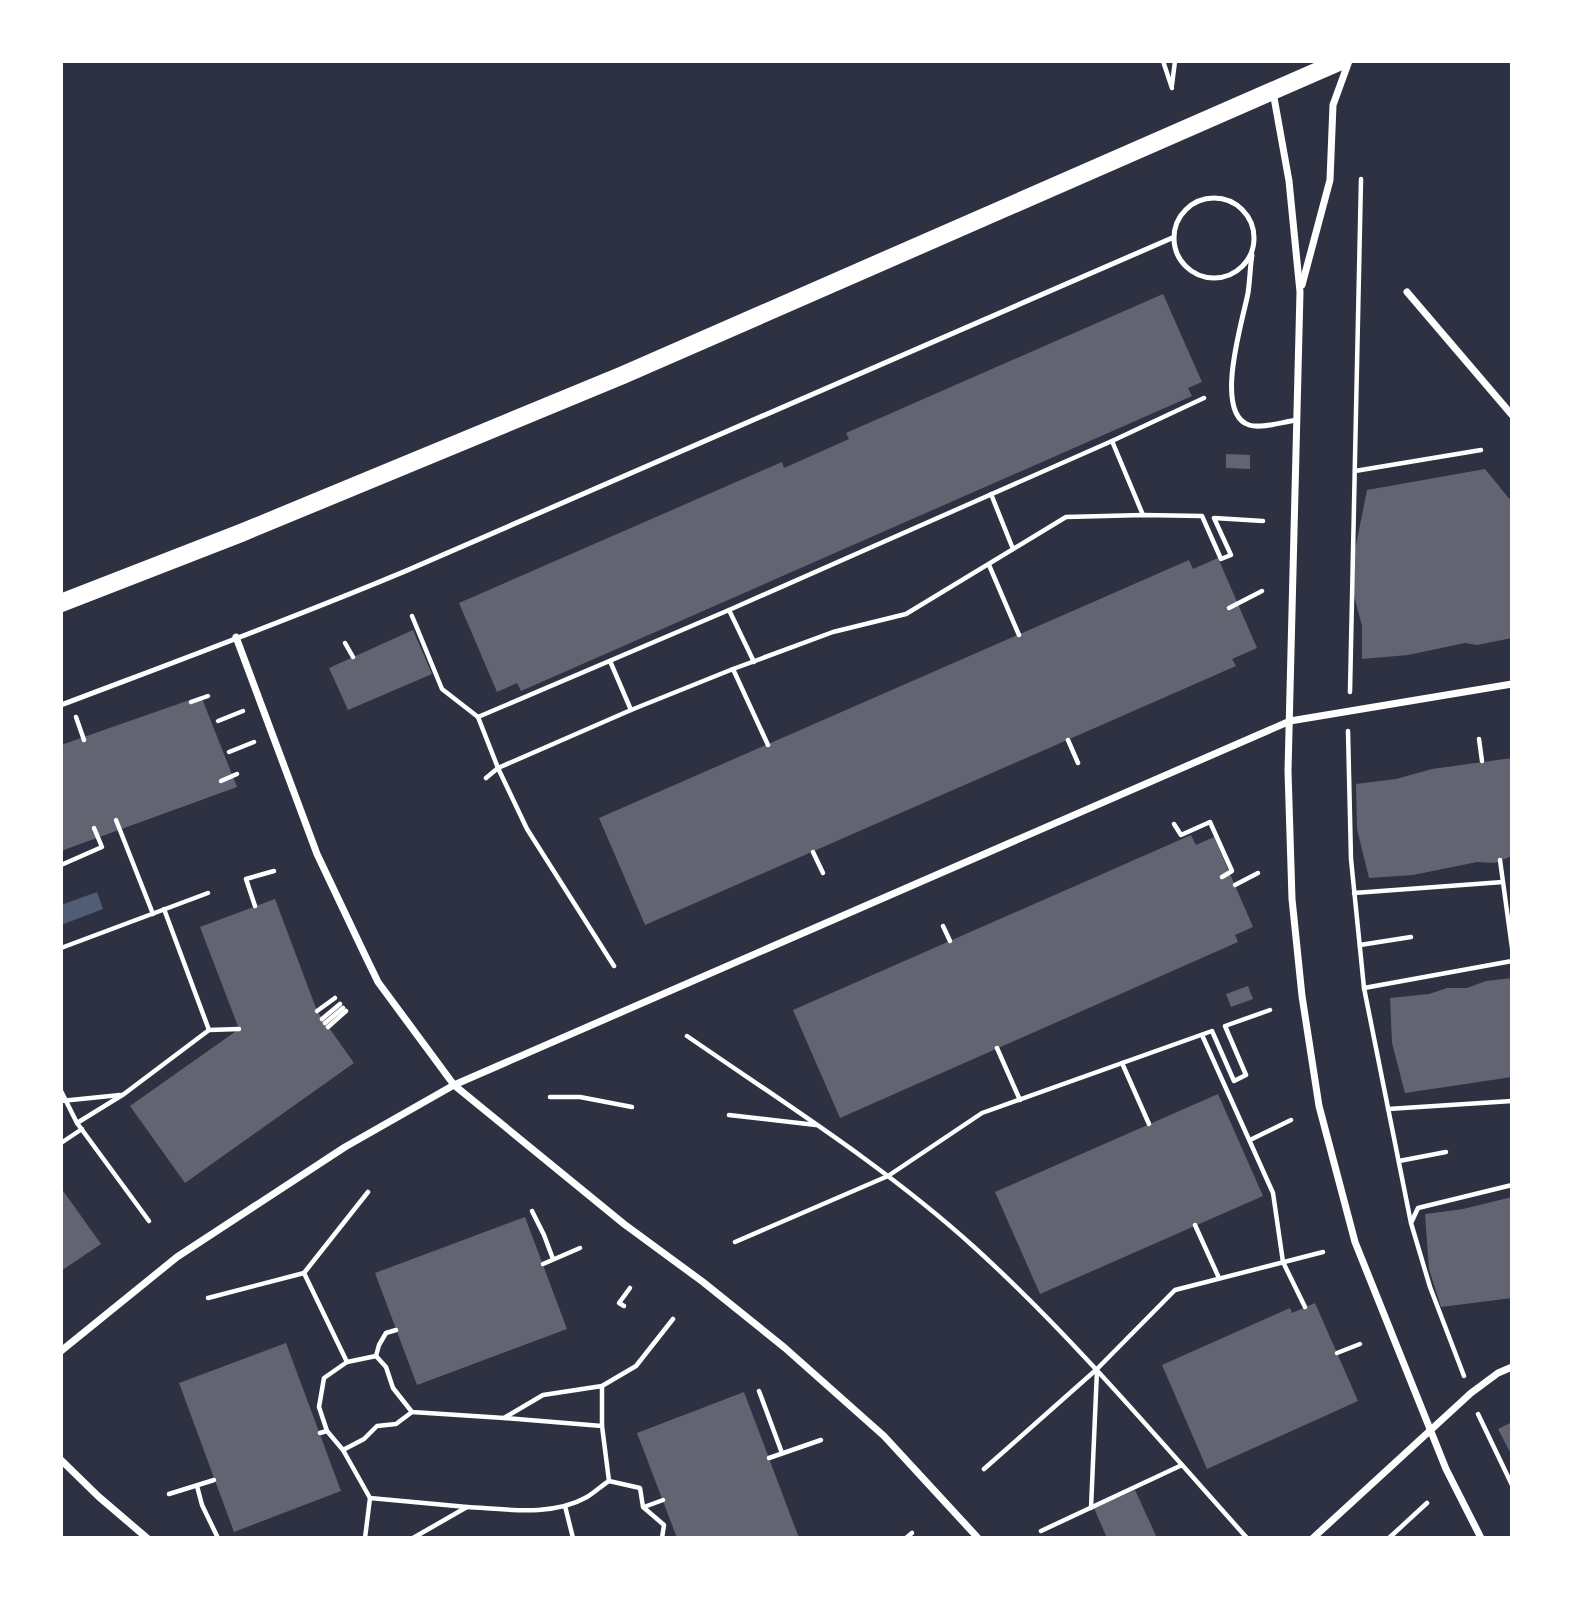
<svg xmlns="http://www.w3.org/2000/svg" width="1573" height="1599" font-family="'Open Sans',sans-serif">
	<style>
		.water { fill: #4f5d75 }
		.building { fill: #626471 }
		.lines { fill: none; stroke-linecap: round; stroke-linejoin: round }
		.path { stroke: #fff; stroke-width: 4.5 }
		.service { stroke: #fff; stroke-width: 5 }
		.minor { stroke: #fff; stroke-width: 7 }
		.primary { stroke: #fff; stroke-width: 18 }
	</style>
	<rect width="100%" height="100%" fill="#2d3142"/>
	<path class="water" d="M97,892l6,17 -42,16v-20z"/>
	<g class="building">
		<path d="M1163,294l39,88 -14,6 4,8 -671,295 -4,-8 -20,9 -38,-89 323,-141 2,6 65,-29 -3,-6z"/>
		<path d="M1226,454l24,1v14l-24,-1z"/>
		<path d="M1485,469l27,33v136l-35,7 -12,-2 -57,12 -46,4v-33l-9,-34 1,-37 13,-65z"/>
		<path d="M1218,558l39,90 -25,11 4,7 -591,259 -46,-107 590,-258 4,9z"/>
		<path d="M413,630l19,44 -84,36 -19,-42z"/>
		<path d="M201,696l36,91 -176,64v-106z"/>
		<path d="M1512,758v98l-17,7 -18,-1 -64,13 -44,3 -12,-49 -1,-45 40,-5 36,-10z"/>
		<path d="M1191,835l5,10 18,-8 39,90 -18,8 3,7 -398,176 -47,-108z"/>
		<path d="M275,899l42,112 37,52 -169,120 -55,-77 109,-77 -39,-102z"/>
		<path d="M1512,978v99l-107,16 -13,-50 -2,-45 39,-4 18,-6h20l19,-7z"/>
		<path d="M1248,986l5,13 -22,8 -5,-13z"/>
		<path d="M1218,1094l45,102 -223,98 -45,-102z"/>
		<path d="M61,1188l40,56 -40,27z"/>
		<path d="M1512,1197v101l-71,9 -12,-38 -4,-55 38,-5z"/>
		<path d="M525,1217l42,112 -150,56 -42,-112z"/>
		<path d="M1315,1303l43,98 -151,68 -45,-104 128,-57 2,5z"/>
		<path d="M286,1343l55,148 -107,41 -55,-149z"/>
		<path d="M744,1392l55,146h-122l-40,-105z"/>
		<path d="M1512,1422v34l-14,-27z"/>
		<path d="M1135,1490l22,48h-50l-13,-30z"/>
	</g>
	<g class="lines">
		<g class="path">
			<path d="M1163,61l9,27"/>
			<path d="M1172,85l3,-24"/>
			<path d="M1112,441l31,74"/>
			<path d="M1355,471l126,-21"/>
			<path d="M991,494l22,55"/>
			<path d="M989,565l30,70"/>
			<path d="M1229,608l33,-17"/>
			<path d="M729,610l25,52"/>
			<path d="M412,616l30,73 36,28 251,-107 383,-169 92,-43"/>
			<path d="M345,643l8,14"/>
			<path d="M610,661l21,49"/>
			<path d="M733,669l35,76"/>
			<path d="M1350,692l11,-513"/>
			<path d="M191,702l17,-6"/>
			<path d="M76,717l8,23"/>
			<path d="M478,717l20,51 29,61 87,137"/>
			<path d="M218,721l25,-10"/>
			<path d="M1348,731l3,128 13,129 47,235 19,64 34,89"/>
			<path d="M1479,739l3,22"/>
			<path d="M1068,740l10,23"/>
			<path d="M229,752l25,-10"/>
			<path d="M486,778l12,-10 133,-58 102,-41 100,-37 73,-18 160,-97 77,-2 59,1 19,43 10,-4 -17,-37 49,3"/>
			<path d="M221,781l16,-7"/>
			<path d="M116,820l37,94"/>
			<path d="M1174,824l7,11 29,-13 22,49 -10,6"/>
			<path d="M813,852l10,21"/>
			<path d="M1500,860l12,88"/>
			<path d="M61,865l41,-18 -8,-19"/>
			<path d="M1235,885l23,-12"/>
			<path d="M1354,893l149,-11"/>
			<path d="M255,906l-9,-27 28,-8"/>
			<path d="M164,909l45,121"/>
			<path d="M943,926l7,15"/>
			<path d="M1360,945l51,-8"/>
			<path d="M61,948l147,-55"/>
			<path d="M1364,988l148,-27"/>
			<path d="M317,1011l18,-13"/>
			<path d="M322,1019l18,-15"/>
			<path d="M325,1023l18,-15"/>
			<path d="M328,1027l18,-16"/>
			<path d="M1202,1035l71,158 10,69 22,45"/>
			<path d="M687,1036c97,67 199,131 287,211 98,89 184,192 273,291"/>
			<path d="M997,1048l23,52"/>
			<path d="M1122,1063l27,61"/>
			<path d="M61,1091l16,32 72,98"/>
			<path d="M550,1097h30l52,10"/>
			<path d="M61,1101l59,-6"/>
			<path d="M1388,1109l124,-8"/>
			<path d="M729,1115l87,10"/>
			<path d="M77,1123l47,-29 85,-64 30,-1"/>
			<path d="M1250,1140l41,-20"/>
			<path d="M61,1143l21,-14"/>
			<path d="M1399,1161l47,-9"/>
			<path d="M532,1211l12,24 9,24"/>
			<path d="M1412,1221l6,-13 94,-23"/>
			<path d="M1195,1225l24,53"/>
			<path d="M735,1242l153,-66 94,-63 230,-82 22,50 12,-6 -21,-49 45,-16"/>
			<path d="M543,1264l37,-16"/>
			<path d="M304,1273l64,-81"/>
			<path d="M208,1298l96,-25 43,89 29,-6 3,-11 7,-12 10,-3"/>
			<path d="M624,1306l-5,-3 11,-15"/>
			<path d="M1337,1353l23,-9"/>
			<path d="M376,1356l10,11 7,21 19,24 92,6 39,-23 59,-9 34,-20 37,-47"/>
			<path d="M602,1386v40"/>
			<path d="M759,1391l23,62"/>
			<path d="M1478,1414l34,71"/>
			<path d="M327,1431l-8,-24 5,-29 23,-16"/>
			<path d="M320,1433l7,-2 16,19 27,48 97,9 -54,31"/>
			<path d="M343,1450l21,-11 13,-13 19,-2 16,-12"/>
			<path d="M769,1458l52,-18"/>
			<path d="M984,1469l113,-100 78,-79 148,-38"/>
			<path d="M609,1481l31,7 3,19 21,18 -2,13"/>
			<path d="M197,1486l5,19 15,31"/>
			<path d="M169,1494l45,-14"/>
			<path d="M565,1506l8,32"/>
			<path d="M467,1507c38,2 85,10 120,-10 7,-4 14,-11 22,-16l-7,-55 -98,-8"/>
			<path d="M644,1507l19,-7"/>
			<path d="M1091,1508l6,-138"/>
			<path d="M1041,1531l141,-66"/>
			<path d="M365,1538l5,-40"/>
			<path d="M906,1538l6,-5"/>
			<path d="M1389,1538l38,-35"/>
		</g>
		<g class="service">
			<circle cx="1214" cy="238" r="40"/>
			<path d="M1252,255c-2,12 -2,25 -4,38 -5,27 -35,120 1,132 12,4 34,-3 48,-5"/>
			<path d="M61,705c116,-44 233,-87 347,-135l764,-332"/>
		</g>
		<g class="minor">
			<path d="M1273,92l16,89 11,111 -12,479 4,128 10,97 17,110 36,136 91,227 35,69"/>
			<path d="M1302,285l28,-105 3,-75 16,-44"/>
			<path d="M1407,292l105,123"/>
			<path d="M236,637l81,217 46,97 15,31 76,103 170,139 79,58 82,66 99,88 94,102"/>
			<path d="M61,1351l116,-94 168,-110 109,-62 836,-364 222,-37"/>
			<path d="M61,1460l38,37 48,41"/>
			<path d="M1313,1538l158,-145 27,-20 14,-6"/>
		</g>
		<path class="primary" d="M61,603l180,-70 382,-158 718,-314"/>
	</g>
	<rect width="1573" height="1599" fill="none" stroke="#ffffff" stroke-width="126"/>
</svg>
